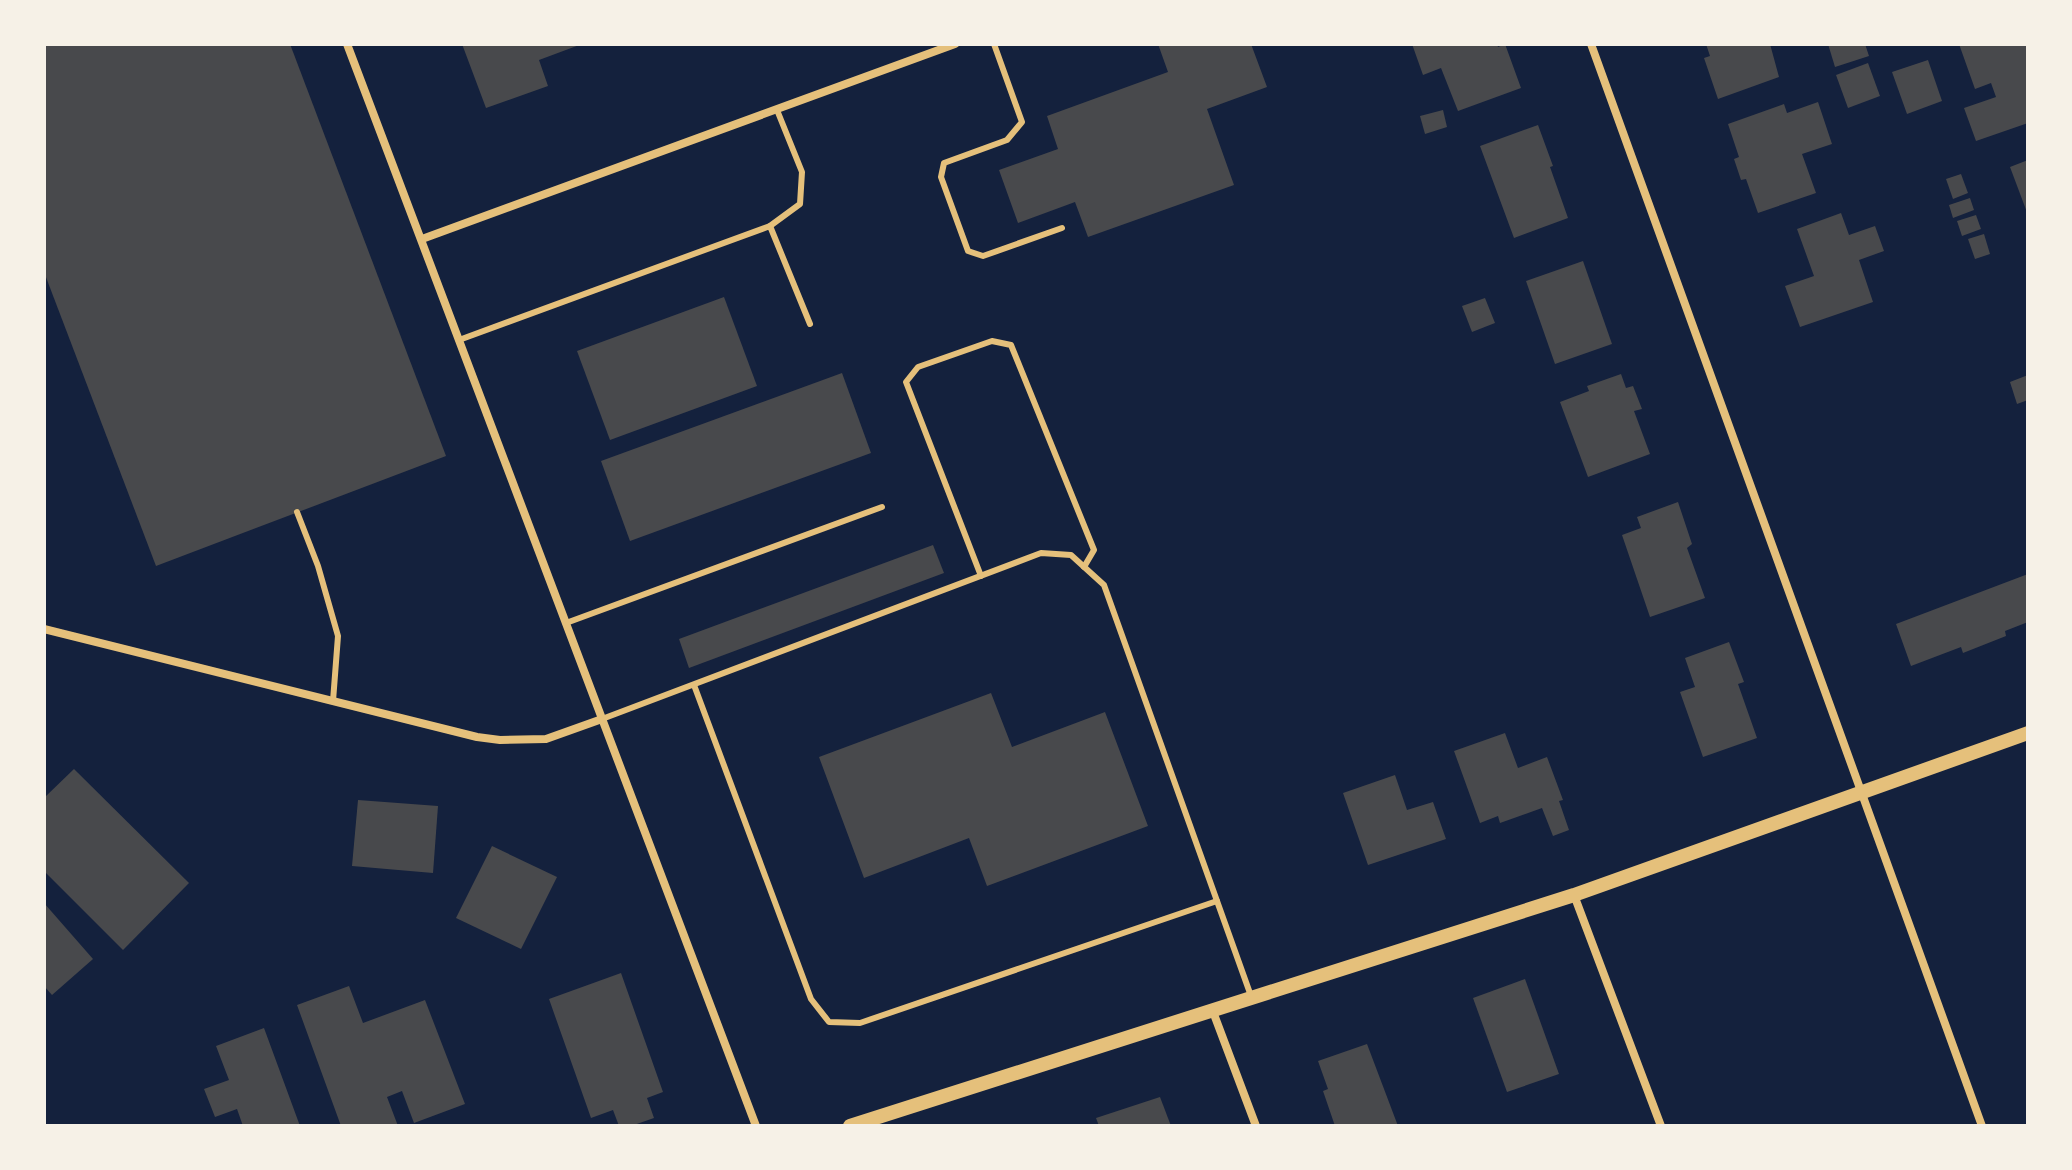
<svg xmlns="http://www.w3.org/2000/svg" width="2072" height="1170" font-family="Lato,sans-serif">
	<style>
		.building { fill: #48494c }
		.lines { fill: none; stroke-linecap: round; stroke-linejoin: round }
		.service { stroke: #e5c07b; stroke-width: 6 }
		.minor { stroke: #e5c07b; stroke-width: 8 }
		.tertiary { stroke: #e5c07b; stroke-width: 14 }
	</style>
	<rect width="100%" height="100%" fill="#14213d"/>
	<g class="building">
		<path d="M44,44h246l156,412 -290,110 -112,-294z"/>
		<path d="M462,44h120l-43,16 9,26 -62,22z"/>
		<path d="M1158,44h93l16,43 -60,22 27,76 -146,52 -13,-35 -57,21 -19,-53 59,-21 -11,-33 121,-44z"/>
		<path d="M1412,44h85l1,3 7,-3 16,44 -63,23 -17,-43 -18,7z"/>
		<path d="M1706,44h64l9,33 -61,22 -14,-41 6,-2z"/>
		<path d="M1828,44h37l4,12 -34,11z"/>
		<path d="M1959,44h69v79l-52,18 -12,-33 32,-11 -5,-14 -16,6z"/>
		<path d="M1928,60l14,41 -35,13 -15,-42z"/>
		<path d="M1868,63l12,33 -32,12 -12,-33z"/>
		<path d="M1818,102l14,42 -30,10 14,39 -58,20 -12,-34 -5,1 -7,-21 5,-2 -11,-33 56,-20 3,9z"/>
		<path d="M1443,110l4,17 -22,7 -5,-18z"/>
		<path d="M1538,125l15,41 -3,1 18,51 -54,20 -34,-92z"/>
		<path d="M2028,160v55l-18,-48z"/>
		<path d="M1961,174l7,19 -15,6 -7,-20z"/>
		<path d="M1970,198l4,12 -21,8 -4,-13z"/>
		<path d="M1841,213l8,22 26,-9 9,25 -25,9 14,42 -73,25 -15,-41 29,-10 -17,-47z"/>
		<path d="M1976,215l5,14 -19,7 -5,-15z"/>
		<path d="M1984,234l6,20 -15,5 -7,-20z"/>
		<path d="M1583,261l29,83 -57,20 -29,-83z"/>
		<path d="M724,297l33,89 -147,54 -33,-89z"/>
		<path d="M1485,298l10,25 -23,9 -10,-26z"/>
		<path d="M842,373l29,80 -241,88 -29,-80z"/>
		<path d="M1621,374l5,14 7,-2 9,23 -8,2 16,43 -62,23 -28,-75 29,-11 -2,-5z"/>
		<path d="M2028,375v25l-11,4 -7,-22z"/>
		<path d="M1678,502l14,42 -5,4 18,50 -55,19 -28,-82 19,-7 -4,-11z"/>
		<path d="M933,545l11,28 -255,95 -10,-29z"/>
		<path d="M2028,574v48l-23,9 1,5 -43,17 -2,-6 -50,19 -15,-42z"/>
		<path d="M1729,642l15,40 -6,2 19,54 -54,19 -23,-65 15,-5 -10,-29z"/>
		<path d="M991,693l21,54 93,-35 43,114 -161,60 -18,-48 -105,40 -45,-121z"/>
		<path d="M1505,733l13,35 29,-11 16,43 -4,1 10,29 -16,6 -11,-28 -42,15 -2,-7 -18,7 -26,-72z"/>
		<path d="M74,769l115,114 -66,67 -79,-79v-73z"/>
		<path d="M1395,775l12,35 26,-8 13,37 -78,26 -25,-72z"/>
		<path d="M358,800l80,6 -5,67 -81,-7z"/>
		<path d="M492,846l65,31 -36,72 -65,-31z"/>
		<path d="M44,903l49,56 -41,36 -8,-9z"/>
		<path d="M621,973l42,119 -16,6 7,20 -23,8h-12l-6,-16 -22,8 -42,-119z"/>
		<path d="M1525,979l34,95 -52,18 -34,-94z"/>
		<path d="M349,986l14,37 62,-23 40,104 -51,19 -12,-32 -15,6 11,29h-57l-44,-121z"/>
		<path d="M264,1028l36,98h-57l-6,-17 -22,8 -11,-28 25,-9 -13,-34z"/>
		<path d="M1367,1044l31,82h-63l-12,-35 5,-2 -10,-28z"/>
		<path d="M1160,1097l11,29h-72l-3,-8z"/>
	</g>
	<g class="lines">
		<g class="service">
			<path d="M994,44l28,78 -15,18 -63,23 -3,14 27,74 15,5 79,-28"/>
			<path d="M770,226l30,-22 2,-32 -25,-62"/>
			<path d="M459,340l311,-114 40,98"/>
			<path d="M297,512l21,54 20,70 -5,65"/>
			<path d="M981,576l-75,-194 12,-15 74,-26 19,4 83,205 -10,17"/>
			<path d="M566,623l316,-116"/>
			<path d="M694,685l117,314 18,23 31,1 357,-122"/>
			<path d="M602,719l439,-166 30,2 33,30 147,411"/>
		</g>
		<g class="minor">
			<path d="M347,44l409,1082"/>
			<path d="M1591,44l391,1082"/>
			<path d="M422,239l533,-195"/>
			<path d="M44,629l433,108 23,3 46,-1 56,-20"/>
			<path d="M1574,895l87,231"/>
			<path d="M1212,1009l44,117"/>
		</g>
		<path class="tertiary" d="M850,1126l724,-231 454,-162"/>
	</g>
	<rect width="2072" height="1170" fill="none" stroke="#f6f1e7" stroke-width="92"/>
</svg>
